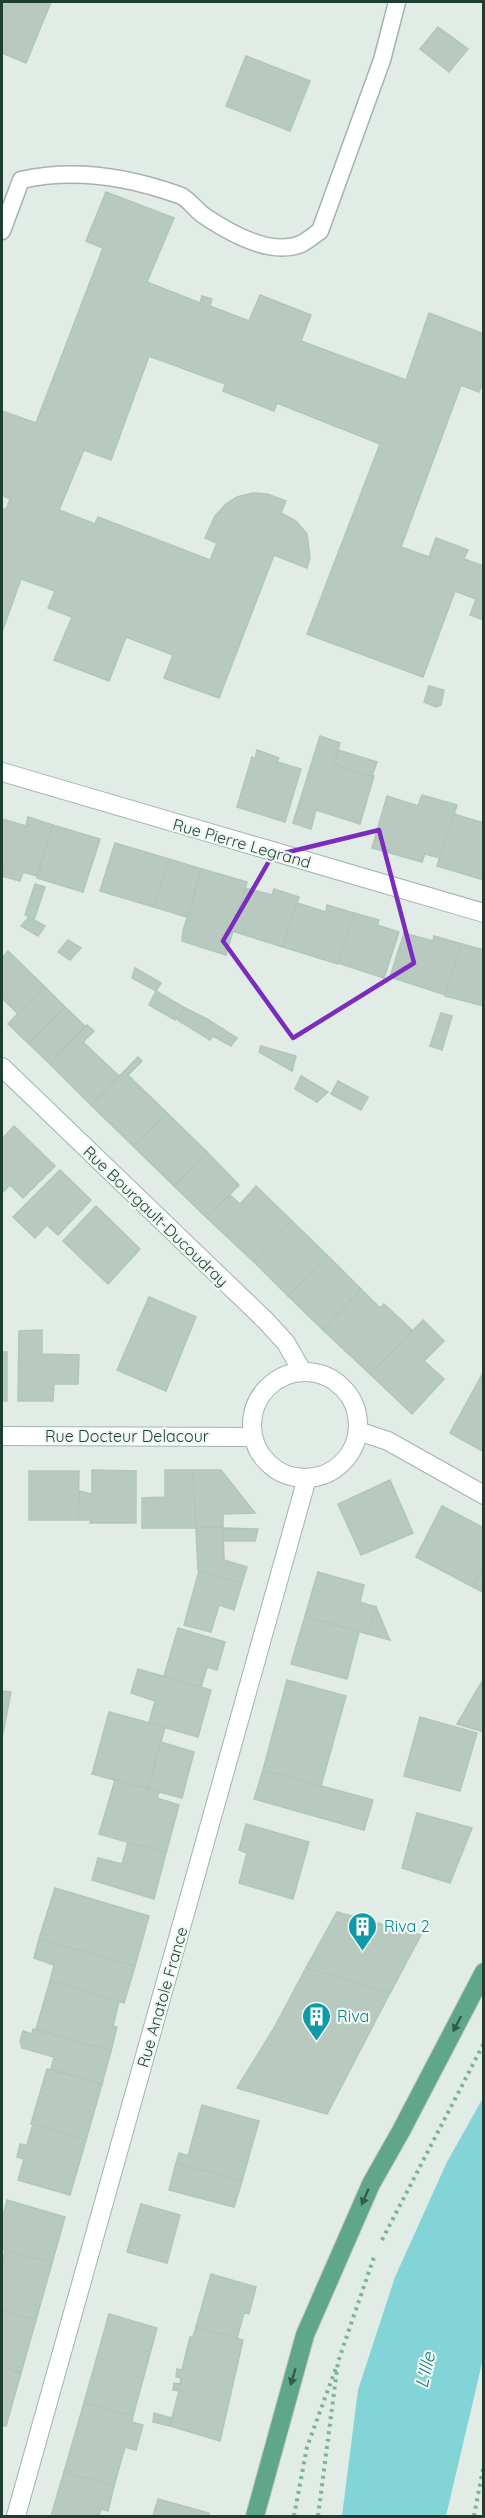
<svg xmlns="http://www.w3.org/2000/svg" width="485" height="2518" font-family="Quicksand,sans-serif">
	<style>
		.water { fill: #82d4d7 }
		.building { fill: #b8cac0; stroke: #b1c6bb; stroke-width: 1.5 }
		.lines { fill: none; stroke-linecap: round; stroke-linejoin: round }
		.lane-casing { stroke: #a2b4ac; stroke-width: 19 }
		.street-casing { stroke: #a2b4ac; stroke-width: 20 }
		.primary-casing { stroke: #c0c9c6; stroke-width: 20 }
		.path { stroke: #7db39b; stroke-width: 4; stroke-dasharray: 3 4.5; stroke-linecap: butt }
		.lane { stroke: #fff; stroke-width: 16 }
		.street { stroke: #fff; stroke-width: 18 }
		.primary { stroke: #60a68b; stroke-width: 18 }
		.oneway { fill: #325d4d }
		.marked { fill: none; stroke: #7b2cbf; stroke-width: 4.5; stroke-linejoin: round }
		.labels { text-anchor: middle; dominant-baseline: central; stroke-width: 4.5; stroke-linejoin: round; paint-order: stroke }
		.street-label { font-size: 16px; fill: #1f3e32; stroke: #f0f8f3 }
		.culture-label { font-size: 16px; fill: #0d838f; stroke: #f0f8f3; text-anchor: start }
		.water-label { font-size: 18px; font-style: italic; fill: #137b7f; stroke: #f0f8f3 }
	</style>
	<rect width="100%" height="100%" fill="#e0ece5"/>
	<path class="water" d="M483,2098v261l-37,157h-104l16,-126 37,-113 52,-115z"/>
	<g class="building">
		<path d="M2,2h49l-25,61 -24,-10z"/>
		<path d="M438,27l30,22 -19,23 -29,-23z"/>
		<path d="M246,56l64,25 -20,50 -64,-25z"/>
		<path d="M106,192l68,26 -27,64 53,21 2,-7 10,3 -2,7 39,15 11,-26 51,20 -10,26 105,39 23,-67 55,21v45l-5,13 -18,-7 -60,162 28,10 7,-19 32,12 -4,9 20,7v54l-14,-5 6,-16 -21,-8 -32,86 -116,-43 73,-190 -103,-41 -3,8 -51,-20 2,-7 -76,-28 -38,104 -27,-10 -25,60 36,14 3,-7 112,43 7,-17 -12,-5 10,-22 11,-12 11,-7 16,-4 14,1 19,7 -5,12 15,8 11,13 3,24 -3,10 -33,-13 -55,143 -55,-20 9,-23 -47,-18 -17,44 -55,-21 18,-43 -24,-9 7,-17 -34,-12 -19,53v-124l4,2 4,-11 -8,-4v-84l34,12 67,-175 -17,-7z"/>
		<path d="M429,686l15,4 -3,15 -5,2 -12,-5z"/>
		<path d="M320,736l20,7 -6,21 40,12 -14,48 -44,-14 -5,19 -18,-6z"/>
		<path d="M257,750l22,8 -2,4 24,7 -16,53 -48,-15 15,-50 3,2z"/>
		<path d="M338,750l39,12 -5,14 -38,-12z"/>
		<path d="M422,795l35,10 -17,53 -15,-4 -3,8 -50,-14 15,-52 31,10z"/>
		<path d="M454,814l30,9v57l-47,-14z"/>
		<path d="M28,817l25,8 -16,51 -14,-4 -3,9 -18,-5 2,-10 -2,-1v-46l24,7z"/>
		<path d="M53,825l47,14 -17,53 -46,-14z"/>
		<path d="M115,843l54,16 -15,48 -54,-16z"/>
		<path d="M169,859l33,10 -15,48 -33,-10z"/>
		<path d="M202,869l45,13 -21,73 -44,-14 1,-10z"/>
		<path d="M35,884l10,3 -11,33 -9,-5z"/>
		<path d="M245,888l27,7 2,-6 25,8 -16,50 -51,-16z"/>
		<path d="M297,903l29,9 1,-7 27,8 -16,51 -55,-17z"/>
		<path d="M354,913l25,7 -2,5 22,7 -15,46 -46,-15z"/>
		<path d="M29,917l16,9 -7,10 -17,-10z"/>
		<path d="M404,933l29,8 1,-5 28,8 -16,51 -56,-18z"/>
		<path d="M68,940l13,8 -11,12 -12,-8z"/>
		<path d="M462,944l22,6v56l-39,-10z"/>
		<path d="M8,951l36,35 -26,28 -16,-16v-40z"/>
		<path d="M135,968l26,15 -5,8 -24,-13z"/>
		<path d="M44,986l21,21 -36,37 -21,-20z"/>
		<path d="M156,991l29,17 -10,12 -26,-15z"/>
		<path d="M65,1007l20,19 -35,38 -21,-20z"/>
		<path d="M185,1008l22,11 30,19 -6,8 -18,-10 -3,4 -31,-19 -2,-3z"/>
		<path d="M441,1013l11,3 -10,34 -12,-4z"/>
		<path d="M87,1025l7,6 -11,11 36,34 -28,29 -41,-41z"/>
		<path d="M261,1046l35,10 -4,15 -33,-19z"/>
		<path d="M138,1057l4,4 -14,14 39,38 -34,33 -42,-41z"/>
		<path d="M301,1076l27,16 -11,10 -22,-13z"/>
		<path d="M338,1081l30,16 -7,13 -30,-16z"/>
		<path d="M167,1113l40,39 -33,34 -41,-40z"/>
		<path d="M14,1126l41,40 -32,32 -13,-13 -8,8v-54z"/>
		<path d="M207,1152l32,33 -32,33 -33,-32z"/>
		<path d="M60,1170l31,30 -33,35 -11,-10 -12,13 -22,-21z"/>
		<path d="M256,1186l36,35 -38,41 -47,-44 23,-23 10,9z"/>
		<path d="M96,1206l44,43 -32,35 -45,-43z"/>
		<path d="M292,1221l35,34 -39,41 -34,-34z"/>
		<path d="M327,1255l34,34 -38,41 -35,-34z"/>
		<path d="M361,1289l19,19 4,-4 29,27 -43,43 -47,-44z"/>
		<path d="M149,1297l47,20 -30,74 -49,-21z"/>
		<path d="M423,1320l21,21 -20,20 20,18 -32,35 -42,-40z"/>
		<path d="M42,1330v24l37,1 -1,29h-24l-1,17h-35l1,-70z"/>
		<rect x="2" y="1352" width="5" height="49"/>
		<path d="M484,1371v81l-34,-19z"/>
		<path d="M92,1470l44,1v52h-46l1,-3h-13l1,-29 13,3z"/>
		<path d="M165,1470h28l3,58h-54v-30l23,-1z"/>
		<path d="M193,1470h28l34,43 -32,1v14h-27z"/>
		<path d="M29,1471h50l-1,49h-49z"/>
		<path d="M390,1480l23,53 -52,22 -23,-51z"/>
		<path d="M442,1506l42,22v40l-11,19 -57,-30z"/>
		<path d="M196,1528h27l1,32 23,7 -5,16 -44,-12z"/>
		<path d="M223,1528l35,1 -3,12h-32z"/>
		<path d="M484,1568v25l-11,-6z"/>
		<path d="M199,1571l43,12 -8,27 -15,-5 -8,27 -27,-7z"/>
		<path d="M318,1572l46,13 -4,17 16,5 -8,27 -63,-18z"/>
		<path d="M376,1607l14,33 -22,-6z"/>
		<path d="M305,1616l54,16 -12,47 -56,-15z"/>
		<path d="M178,1628l47,14 -8,28 -10,-3 -6,20 -37,-11z"/>
		<path d="M138,1669l73,21 -13,47 -49,-14 6,-22 -24,-8z"/>
		<path d="M484,1678v54l-27,-8z"/>
		<path d="M287,1680l59,16 -25,90 -58,-16z"/>
		<path d="M2,1691l9,1 -9,46z"/>
		<path d="M109,1712l56,15 -17,62 -56,-15z"/>
		<path d="M420,1717l57,16 -17,58 -56,-15z"/>
		<path d="M161,1742l33,10 -12,46 -34,-9z"/>
		<path d="M263,1770l110,30 -9,30 -110,-31z"/>
		<path d="M115,1780l44,12 -2,6 22,7 -13,48 -67,-19z"/>
		<path d="M417,1813l55,15 -22,55 -48,-15z"/>
		<path d="M246,1824l63,18 -16,57 -54,-16 8,-30 -8,-3z"/>
		<path d="M128,1842l38,11 -12,46 -62,-19 6,-22 24,6z"/>
		<path d="M55,1888l94,28 -14,50 -96,-27z"/>
		<path d="M337,1912l84,23 -31,58 -84,-25z"/>
		<path d="M39,1939l96,27 -11,37 -74,-22 4,-16 -20,-7z"/>
		<path d="M306,1968l84,25 -63,121 -90,-26 37,-60z"/>
		<path d="M50,1981l69,20 -6,25 4,1 -6,24 -75,-22z"/>
		<path d="M33,2029l78,22 -9,33 -51,-15 3,-12 -32,-9 -2,-7 3,-10 9,3z"/>
		<path d="M47,2069l55,15 -16,56 -55,-16z"/>
		<path d="M202,2105l57,16 -17,60 -66,-18 3,-10 9,3z"/>
		<path d="M33,2124l53,16 -16,55 -52,-15 6,-21 -7,-2 3,-13 7,1z"/>
		<path d="M176,2163l66,18 -8,26 -65,-17z"/>
		<path d="M7,2200l58,17 -13,46 -50,-14v-29z"/>
		<path d="M141,2204l39,11 -13,48 -40,-11z"/>
		<path d="M5,2250l47,13 -16,57 -34,-10v-45z"/>
		<path d="M211,2274l45,13 -7,27 -5,-1 -7,25 -41,-11z"/>
		<path d="M2,2310l34,10 -15,53 -19,-6z"/>
		<path d="M109,2314l48,14 -24,88 -49,-13z"/>
		<path d="M196,2327l47,13 -23,101 -50,-15 9,-35 -6,-1 1,-7 6,1 1,-6 -5,-1 1,-8 5,1 8,-33h3z"/>
		<path d="M2,2367l19,6 -15,53 -4,-1z"/>
		<path d="M84,2403l49,13 -1,6 11,3 -7,25 -11,-3 -11,39 -50,-14z"/>
		<path d="M154,2413l18,5 -2,8 -17,-4z"/>
		<path d="M64,2472l50,14 -6,25 -7,-2 -2,7h-48z"/>
		<path d="M158,2499l51,14v3h-56z"/>
	</g>
	<g class="lines">
		<defs>
			<path id="lane" d="M2,231l19,-51c52,-12 108,-3 158,15 9,3 16,14 24,20 25,17 67,42 98,29 6,-3 13,-9 19,-13l62,-171 15,-58"/>
			<g id="street">
				<path d="M2,772l482,141"/>
				<path d="M2,1067l264,254 20,22 16,28"/>
				<circle cx="305" cy="1425" r="53"/>
				<path d="M358,1431l30,10 96,54"/>
				<path d="M2,1436l250,1"/>
				<path d="M16,2516l291,-1038"/>
			</g>
			<path id="primary" d="M255,2516l50,-181 66,-151 30,-53 83,-159"/>
		</defs>
		<use href="#lane" class="lane-casing"/>
		<use href="#street" class="street-casing"/>
		<use href="#primary" class="primary-casing"/>
		<g class="path">
			<path d="M382,2240l102,-197"/>
			<path d="M294,2516l13,-69 29,-79"/>
			<path d="M318,2516l20,-154 36,-105"/>
			<path d="M474,2516l10,-52"/>
		</g>
		<use href="#lane" class="lane"/>
		<use href="#street" class="street"/>
		<use href="#primary" class="primary"/>
	</g>
	<defs><path id="oneway-solid" d="M-6-.8H1V-3.2L6.5 0L1 3.2V.8H-6Z" transform="scale(1.5)"/></defs>
	<g class="oneway">
		<use href="#oneway-solid" transform="translate(457 2024) rotate(117)"/>
		<use href="#oneway-solid" transform="translate(365 2197) rotate(114)"/>
		<use href="#oneway-solid" transform="translate(293 2377) rotate(106)"/>
	</g>
	<path class="marked" d="M379,830l35,133 -121,75 -70,-97 49,-85z"/>
	<defs>
		<symbol id="building-pin" viewBox="-11 -11 22 30"><path d="M0 17L-7.5 6A9.5 9.5 0 1 1 7.5 6Z" fill="#0f9aa8" stroke="#f0f8f3"/><path d="M-4-6H4V6H1V3H-1V6H-4ZM-2.5-4.3h1.7v1.8h-1.7ZM.8-4.3h1.7v1.8H.8ZM-2.5-1h1.7V.8h-1.7ZM.8-1h1.7V.8H.8Z" fill="#fff"/></symbol>
	</defs>
	<g fill-rule="evenodd">
		<use href="#building-pin" x="346" y="1910" width="33" height="45"/>
		<use href="#building-pin" x="300" y="2000" width="33" height="45"/>
	</g>
	<g class="labels">
		<g class="street-label">
			<text transform="translate(242 843) rotate(16)">Rue Pierre Legrand</text>
			<text transform="translate(156 1216) rotate(44)">Rue Bourgault-Ducoudray</text>
			<text x="127" y="1436">Rue Docteur Delacour</text>
			<text transform="translate(162 1997) rotate(-74)">Rue Anatole France</text>
		</g>
		<g class="culture-label">
			<text x="384" y="1926">Riva 2</text>
			<text x="337" y="2016">Riva</text>
		</g>
		<g class="water-label">
			<text transform="translate(425 2370) rotate(-77)">L'Ille</text>
		</g>
	</g>
	<rect width="485" height="2518" fill="none" stroke="#1f3e32" stroke-width="6"/>
</svg>
